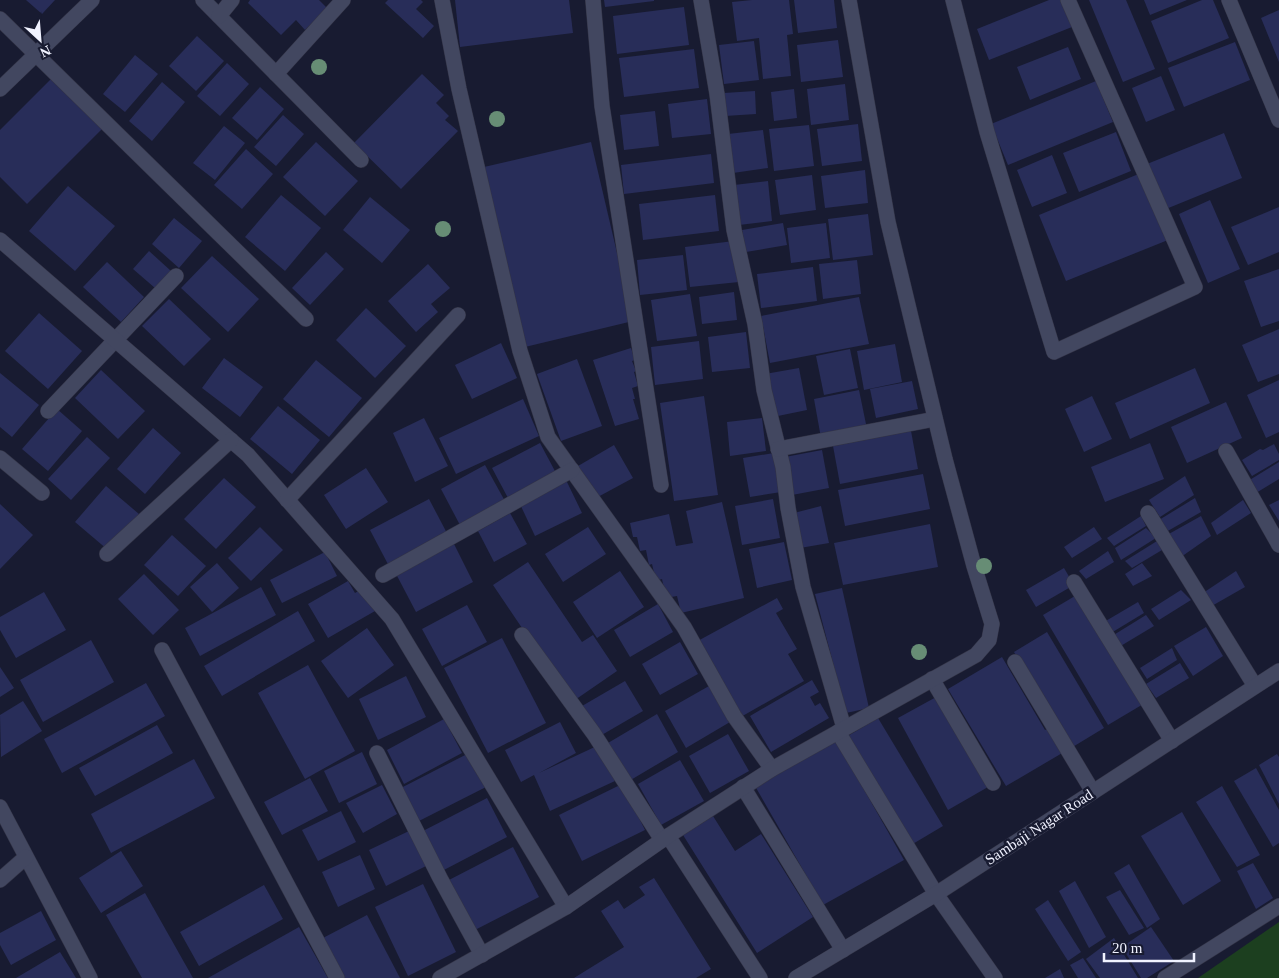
<svg xmlns="http://www.w3.org/2000/svg" width="1279" height="978" font-family="'Times New Roman',serif">
	<style>
		.green { fill: #1c3f1f }
		.building { fill: #282d59 }
		.lines { fill: none; stroke-linecap: round; stroke-linejoin: round }
		.service-casing { stroke: #333446; stroke-width: 16 }
		.minor-casing { stroke: #333446; stroke-width: 16 }
		.tertiary-casing { stroke: #333446; stroke-width: 16 }
		.service { stroke: #424760; stroke-width: 15 }
		.minor { stroke: #424760; stroke-width: 15 }
		.tertiary { stroke: #424760; stroke-width: 15 }
		.tree { fill: #678d75 }
		.labels { text-anchor: middle; dominant-baseline: central; stroke-width: 5; stroke-linejoin: round; paint-order: stroke }
		.street-label { font-size: 15px; fill: #f0f2ff; stroke: #181b31 }
	</style>
	<rect width="100%" height="100%" fill="#181b31"/>
	<path class="green" d="M1279,922v56h-81z"/>
	<g class="building">
		<path d="M26,0h29l-13,14z"/>
		<path d="M250,0h69l8,8 -22,22 -9,-10 -15,15 -33,-32z"/>
		<path d="M388,0h33l2,2 -7,7 18,17 -11,12 -38,-35z"/>
		<path d="M455,0h114l4,33 -113,14z"/>
		<path d="M604,0h50v1l-49,6z"/>
		<path d="M752,0h37l4,34 -6,1 4,41 -28,3 -4,-41 -22,3 -5,-39z"/>
		<path d="M794,0h40l3,28 -39,5z"/>
		<path d="M1049,0h12l11,27 -83,33 -12,-31z"/>
		<path d="M1089,0h37l29,69 -32,13z"/>
		<path d="M1144,0h43l-37,15z"/>
		<path d="M1202,0h11l16,38 -61,25 -17,-42z"/>
		<path d="M684,7l5,38 -72,9 -4,-38z"/>
		<path d="M1279,10v52l-18,-44z"/>
		<path d="M197,36l27,25 -28,30 -27,-25z"/>
		<path d="M838,40l5,37 -42,5 -4,-37z"/>
		<path d="M754,41l5,39 -35,4 -5,-39z"/>
		<path d="M1235,42l15,38 -66,27 -16,-39z"/>
		<path d="M1068,47l13,32 -51,21 -13,-33z"/>
		<path d="M694,49l5,39 -75,9 -5,-39z"/>
		<path d="M135,55l23,19 -33,38 -22,-18z"/>
		<path d="M227,63l22,21 -29,32 -23,-20z"/>
		<path d="M422,74l22,21 -8,8 13,13 -4,4 13,11 -57,58 -47,-46z"/>
		<path d="M1161,76l14,34 -29,12 -14,-34z"/>
		<path d="M52,78l50,51 -75,75 -27,-27v-47z"/>
		<path d="M1096,81l17,41 -105,43 -17,-41z"/>
		<path d="M162,82l23,20 -33,39 -23,-20z"/>
		<path d="M845,84l4,36 -38,5 -4,-36z"/>
		<path d="M260,87l24,22 -27,31 -25,-22z"/>
		<path d="M794,89l3,29 -23,3 -3,-29z"/>
		<path d="M755,91l1,23 -31,2 -1,-23z"/>
		<path d="M707,99l4,35 -39,4 -4,-34z"/>
		<path d="M655,111l4,35 -35,4 -4,-35z"/>
		<path d="M283,115l21,19 -28,32 -22,-19z"/>
		<path d="M858,124l4,37 -40,5 -5,-37z"/>
		<path d="M809,125l5,41 -40,5 -5,-42z"/>
		<path d="M224,126l21,17 -30,37 -22,-17z"/>
		<path d="M763,130l5,38 -35,5 -5,-39z"/>
		<path d="M1116,132l15,39 -52,21 -16,-39z"/>
		<path d="M1224,133l18,45 -76,31 -19,-45z"/>
		<path d="M316,142l42,39 -33,35 -42,-39z"/>
		<path d="M591,142l42,179 -108,26 -41,-180z"/>
		<path d="M246,149l27,25 -31,35 -28,-24z"/>
		<path d="M711,154l3,29 -90,11 -3,-29z"/>
		<path d="M1052,155l15,38 -35,14 -15,-37z"/>
		<path d="M865,170l3,33 -43,5 -4,-32z"/>
		<path d="M1141,173l27,67 -102,41 -27,-66z"/>
		<path d="M812,175l4,35 -36,5 -5,-35z"/>
		<path d="M768,181l4,40 -33,4 -5,-40z"/>
		<path d="M68,186l47,40 -40,45 -46,-40z"/>
		<path d="M281,195l40,33 -36,43 -40,-34z"/>
		<path d="M715,195l4,36 -76,9 -4,-36z"/>
		<path d="M370,197l40,33 -28,33 -39,-33z"/>
		<path d="M1210,200l30,69 -32,14 -29,-69z"/>
		<path d="M1279,207v45l-31,13 -17,-38z"/>
		<path d="M868,214l5,41 -40,5 -5,-41z"/>
		<path d="M174,218l28,23 -23,27 -27,-24z"/>
		<path d="M783,223l4,22 -41,7 -4,-22z"/>
		<path d="M826,223l4,35 -39,5 -4,-35z"/>
		<path d="M734,241l5,41 -49,5 -5,-40z"/>
		<path d="M149,251l22,20 -16,17 -22,-19z"/>
		<path d="M326,252l18,17 -34,36 -18,-17z"/>
		<path d="M683,255l4,35 -47,5 -3,-35z"/>
		<path d="M212,256l47,43 -31,33 -47,-44z"/>
		<path d="M857,260l4,34 -38,5 -4,-35z"/>
		<path d="M107,262l37,35 -23,25 -38,-35z"/>
		<path d="M428,264l22,24 -19,16 7,8 -22,20 -28,-31z"/>
		<path d="M813,267l4,34 -56,7 -4,-34z"/>
		<path d="M1279,269v52l-18,6 -17,-46z"/>
		<path d="M734,292l3,28 -35,4 -3,-27z"/>
		<path d="M690,294l7,42 -40,5 -6,-41z"/>
		<path d="M859,297l10,47 -99,19 -9,-47z"/>
		<path d="M169,299l42,40 -27,27 -42,-40z"/>
		<path d="M366,308l40,38 -31,32 -39,-38z"/>
		<path d="M39,313l43,38 -34,38 -43,-38z"/>
		<path d="M1279,329v45l-21,8 -16,-37z"/>
		<path d="M746,332l4,36 -38,4 -4,-35z"/>
		<path d="M699,341l4,38 -48,6 -4,-38z"/>
		<path d="M501,343l16,35 -45,21 -17,-34z"/>
		<path d="M895,344l7,38 -38,8 -7,-39z"/>
		<path d="M631,348l4,12 -3,1 4,10 -2,1 4,14 -6,2 3,11h-2l6,20 -24,7 -22,-66z"/>
		<path d="M850,349l8,39 -34,7 -8,-39z"/>
		<path d="M224,358l39,29 -23,30 -38,-29z"/>
		<path d="M577,359l25,67 -41,15 -24,-67z"/>
		<path d="M316,360l46,38 -33,39 -46,-38z"/>
		<path d="M799,368l8,42 -34,7 -8,-43z"/>
		<path d="M1195,368l15,35 -80,36 -15,-36z"/>
		<path d="M101,370l44,41 -27,28 -43,-41z"/>
		<path d="M0,373l39,32 -27,32 -12,-10z"/>
		<path d="M1279,380v52l-13,6 -19,-43z"/>
		<path d="M912,381l6,28 -42,9 -6,-29z"/>
		<path d="M859,390l8,39 -46,9 -7,-39z"/>
		<path d="M704,396l14,99 -44,6 -14,-98z"/>
		<path d="M1092,396l20,43 -28,13 -19,-43z"/>
		<path d="M523,399l16,37 -83,38 -17,-36z"/>
		<path d="M1226,402l16,36 -55,25 -16,-36z"/>
		<path d="M278,406l42,34 -28,34 -42,-35z"/>
		<path d="M57,409l25,22 -34,40 -26,-22z"/>
		<path d="M424,418l24,48 -33,16 -22,-49z"/>
		<path d="M762,418l4,33 -36,5 -3,-34z"/>
		<path d="M153,428l28,25 -36,41 -28,-25z"/>
		<path d="M911,431l7,38 -78,15 -7,-38z"/>
		<path d="M87,437l23,21 -39,42 -23,-21z"/>
		<path d="M540,443l16,30 -48,25 -16,-30z"/>
		<path d="M1150,443l14,36 -59,23 -14,-35z"/>
		<path d="M1274,444l5,10v6l-27,16 -10,-16 18,-11 3,1z"/>
		<path d="M614,445l19,33 -37,20 -18,-32z"/>
		<path d="M822,450l7,38 -37,7 -7,-38z"/>
		<path d="M774,453l7,39 -31,5 -7,-39z"/>
		<path d="M1279,462v17l-23,14 -8,-12z"/>
		<path d="M485,465l21,38 -45,24 -20,-38z"/>
		<path d="M366,468l22,34 -42,27 -22,-34z"/>
		<path d="M923,474l7,35 -85,17 -7,-36z"/>
		<path d="M1185,476l9,19 -34,22 -11,-17z"/>
		<path d="M224,478l32,29 -40,42 -32,-30z"/>
		<path d="M566,480l16,33 -47,23 -16,-34z"/>
		<path d="M106,486l33,28 -31,36 -33,-28z"/>
		<path d="M1195,498l6,14 -35,20 -7,-12z"/>
		<path d="M429,499l20,38 -59,31 -20,-38z"/>
		<path d="M773,499l7,39 -38,7 -7,-39z"/>
		<path d="M1243,500l8,13 -34,22 -6,-12z"/>
		<path d="M1279,500v21l-10,-16z"/>
		<path d="M722,502l22,96 -63,15 -4,-17 -11,2 -4,-19 -6,2 -4,-17 -3,1 -3,-15 -6,1 -3,-14h-4l-3,-14 39,-9 7,32 17,-3 -7,-32z"/>
		<path d="M0,504l33,31 -33,34z"/>
		<path d="M821,506l8,37 -29,5 -6,-35z"/>
		<path d="M510,513l17,31 -33,18 -16,-31z"/>
		<path d="M1141,516l5,10 -32,20 -7,-8z"/>
		<path d="M1201,516l10,20 -30,21 -14,-22z"/>
		<path d="M930,524l8,43 -95,18 -9,-42z"/>
		<path d="M260,527l23,23 -32,31 -23,-23z"/>
		<path d="M588,527l18,27 -43,28 -18,-28z"/>
		<path d="M1094,527l8,12 -30,19 -8,-11z"/>
		<path d="M1146,528l10,10 -35,22 -6,-12z"/>
		<path d="M172,535l34,31 -28,30 -34,-31z"/>
		<path d="M1157,541l5,9 -30,18 -7,-7z"/>
		<path d="M453,542l20,40 -57,30 -21,-40z"/>
		<path d="M784,542l8,38 -35,8 -8,-39z"/>
		<path d="M1108,551l6,11 -28,17 -7,-8z"/>
		<path d="M325,552l12,24 -55,27 -12,-23z"/>
		<path d="M528,562l54,80 11,-7 24,36 -45,31 -79,-117z"/>
		<path d="M217,563l22,25 -27,24 -22,-25z"/>
		<path d="M1142,563l10,13 -19,10 -8,-12z"/>
		<path d="M1064,568l10,17 -38,22 -10,-17z"/>
		<path d="M620,571l24,36 -47,31 -24,-36z"/>
		<path d="M1236,571l9,16 -35,20 -7,-14z"/>
		<path d="M144,574l35,36 -26,25 -35,-36z"/>
		<path d="M348,581l7,12 7,-4 13,22 -47,27 -20,-34z"/>
		<path d="M261,587l15,28 -76,41 -15,-28z"/>
		<path d="M842,588l27,120 -23,5 -31,-119z"/>
		<path d="M1181,590l10,10 -32,20 -8,-11z"/>
		<path d="M44,592l22,38 -50,28 -16,-28v-13z"/>
		<path d="M1080,593l65,110 -37,22 -65,-110z"/>
		<path d="M777,598l6,11 -7,4 21,36 -9,5 16,27 -65,37 -45,-75z"/>
		<path d="M1138,602l6,11 -33,20 -7,-11z"/>
		<path d="M658,604l15,28 -43,25 -16,-27z"/>
		<path d="M467,605l20,37 -45,24 -20,-37z"/>
		<path d="M298,611l17,30 -93,55 -18,-30z"/>
		<path d="M1146,615l8,11 -35,21 -7,-11z"/>
		<path d="M1206,627l17,29 -30,20 -19,-30z"/>
		<path d="M367,628l27,37 -46,33 -27,-37z"/>
		<path d="M1047,632l57,96 -33,20 -57,-96z"/>
		<path d="M502,638l44,85 -58,30 -44,-85z"/>
		<path d="M91,640l23,42 -71,40 -23,-42z"/>
		<path d="M680,642l18,32 -38,21 -18,-31z"/>
		<path d="M1172,648l5,12 -30,19 -7,-11z"/>
		<path d="M1002,657l43,73 5,-3 14,25 -58,34 -58,-97z"/>
		<path d="M1180,663l9,15 -33,20 -10,-14z"/>
		<path d="M308,665l47,86 -50,28 -47,-86z"/>
		<path d="M0,667l14,21 -14,9z"/>
		<path d="M406,676l20,41 -48,23 -19,-41z"/>
		<path d="M812,680l7,12 -9,5 5,9 5,-3 9,15 -58,34 -21,-36z"/>
		<path d="M625,681l18,30 -43,25 -18,-30z"/>
		<path d="M146,683l19,33 -103,57 -18,-34z"/>
		<path d="M709,686l21,36 -44,26 -21,-37z"/>
		<path d="M938,696l50,91 -40,23 -50,-92z"/>
		<path d="M23,701l19,30 -41,26 -1,-42z"/>
		<path d="M657,714l21,38 -49,29 -21,-38z"/>
		<path d="M878,718l65,108 -32,19 -65,-108z"/>
		<path d="M444,719l18,34 -58,31 -17,-34z"/>
		<path d="M560,722l16,31 -37,20 60,-28 16,36 -65,30 -16,-36 -13,7 -16,-32z"/>
		<path d="M157,725l16,28 -78,43 -16,-28z"/>
		<path d="M728,734l21,37 -39,22 -21,-37z"/>
		<path d="M836,740l68,120 -81,45 -68,-119z"/>
		<path d="M362,752l15,32 -38,19 -15,-32z"/>
		<path d="M469,753l17,34 -69,35 -18,-33z"/>
		<path d="M1277,754l2,3v47l-20,-39z"/>
		<path d="M194,759l21,39 -104,55 -20,-39z"/>
		<path d="M680,760l24,41 -43,24 -23,-41z"/>
		<path d="M1256,768l23,42v33l-6,4 -39,-66z"/>
		<path d="M310,778l18,33 -46,24 -18,-33z"/>
		<path d="M622,784l23,46 -63,31 -23,-46z"/>
		<path d="M382,785l15,29 -34,19 -17,-30z"/>
		<path d="M1222,786l38,69 -23,12 -41,-65z"/>
		<path d="M487,798l20,39 -65,34 -21,-39z"/>
		<path d="M341,811l15,31 -38,19 -16,-31z"/>
		<path d="M1182,812l39,69 -38,24 -42,-69z"/>
		<path d="M713,816l22,35 26,-17 52,83 -56,36 -74,-118z"/>
		<path d="M409,831l17,35 -40,20 -17,-36z"/>
		<path d="M513,847l26,50 -66,34 -26,-50z"/>
		<path d="M121,851l22,35 -42,27 -22,-35z"/>
		<path d="M360,855l15,34 -37,18 -16,-35z"/>
		<path d="M1253,863l20,35 -17,11 -19,-38z"/>
		<path d="M1129,864l31,55 -13,9 -33,-55z"/>
		<path d="M654,878l57,91 -15,9h-122l50,-31 -23,-36 17,-11 6,9 21,-14 -6,-8z"/>
		<path d="M1075,881l31,56 -17,11 -30,-57z"/>
		<path d="M423,884l33,68 -48,24 -33,-69z"/>
		<path d="M264,885l19,34 -84,47 -19,-34z"/>
		<path d="M1120,890l24,38 -15,7 -23,-38z"/>
		<path d="M145,893l48,85h-51l-36,-63z"/>
		<path d="M1048,900l33,52 -13,9 -33,-52z"/>
		<path d="M41,911l15,29 -45,25 -11,-20v-12z"/>
		<path d="M367,915l33,63h-59l-20,-39z"/>
		<path d="M299,927l29,51h-120z"/>
		<path d="M1151,927l23,34 -27,17h-6l-19,-31z"/>
		<path d="M1114,938l24,40h-38l-14,-19z"/>
		<path d="M60,952l16,26h-60z"/>
		<path d="M1083,958l13,20h-18l-8,-13z"/>
		<path d="M1060,969l4,9h-19z"/>
	</g>
	<g class="lines">
		<defs>
			<g id="service">
				<path d="M48,411l128,-135"/>
				<path d="M932,679l61,104"/>
			</g>
			<g id="minor">
				<path d="M203,0l158,160"/>
				<path d="M442,0l17,89 61,262 28,86 136,190 50,89 38,53"/>
				<path d="M593,0l9,106 59,379"/>
				<path d="M701,0l16,94 17,136 21,94 9,66 19,77 5,41 15,79 41,141"/>
				<path d="M953,0l34,132 67,220 141,-65 -127,-287"/>
				<path d="M1229,0l50,120"/>
				<path d="M219,16l13,-16"/>
				<path d="M0,19l306,300"/>
				<path d="M276,74l67,-74"/>
				<path d="M0,89l92,-89"/>
				<path d="M0,240l248,215 144,164 174,288"/>
				<path d="M778,449l157,-30"/>
				<path d="M1226,451l53,94"/>
				<path d="M0,458l42,35"/>
				<path d="M287,500l171,-185"/>
				<path d="M1148,513l107,173"/>
				<path d="M107,554l124,-114"/>
				<path d="M383,575l189,-105"/>
				<path d="M1074,582l98,159"/>
				<path d="M522,635l72,99 68,106"/>
				<path d="M162,650l175,328"/>
				<path d="M1015,662l78,130"/>
				<path d="M838,732l98,162 59,84"/>
				<path d="M377,753l63,125 42,77"/>
				<path d="M743,787l100,163"/>
				<path d="M0,807l90,171"/>
				<path d="M668,836l92,142"/>
				<path d="M0,880l26,-23"/>
				<path d="M440,978l126,-71 102,-71 104,-67 204,-114 13,-15 3,-16 -18,-58 -29,-107 -57,-237 -39,-222"/>
				<path d="M1165,978l114,-72"/>
			</g>
			<path id="tertiary" d="M796,978l140,-84 343,-223"/>
		</defs>
		<use href="#service" class="service-casing"/>
		<use href="#minor" class="minor-casing"/>
		<use href="#tertiary" class="tertiary-casing"/>
		<use href="#service" class="service"/>
		<use href="#minor" class="minor"/>
		<use href="#tertiary" class="tertiary"/>
	</g>
	<g class="tree">
		<circle cx="319" cy="67" r="8"/>
		<circle cx="497" cy="119" r="8"/>
		<circle cx="443" cy="229" r="8"/>
		<circle cx="984" cy="566" r="8"/>
		<circle cx="919" cy="652" r="8"/>
	</g>
	<g class="labels">
		<g class="street-label">
			<text transform="translate(1039 827) rotate(-33)">Sambaji Nagar Road</text>
		</g>
	</g>
	<g transform="translate(40 40) rotate(154)" stroke="#181b31" stroke-width="4" paint-order="stroke">
	<path d="M0-4L9 19L0 12L-9 19Z" fill="#f0f2ff"/>
	<text y="-8" font-size="14" font-weight="bold" text-anchor="middle" fill="#f0f2ff">N</text>
	</g>
	<path d="M1104 953v8h90v-8" fill="none" stroke="#f0f2ff" stroke-width="2.5"/>
	<text x="1112" y="953" font-size="15" fill="#f0f2ff" stroke="#181b31" stroke-width="4" paint-order="stroke">20 m</text>
</svg>
